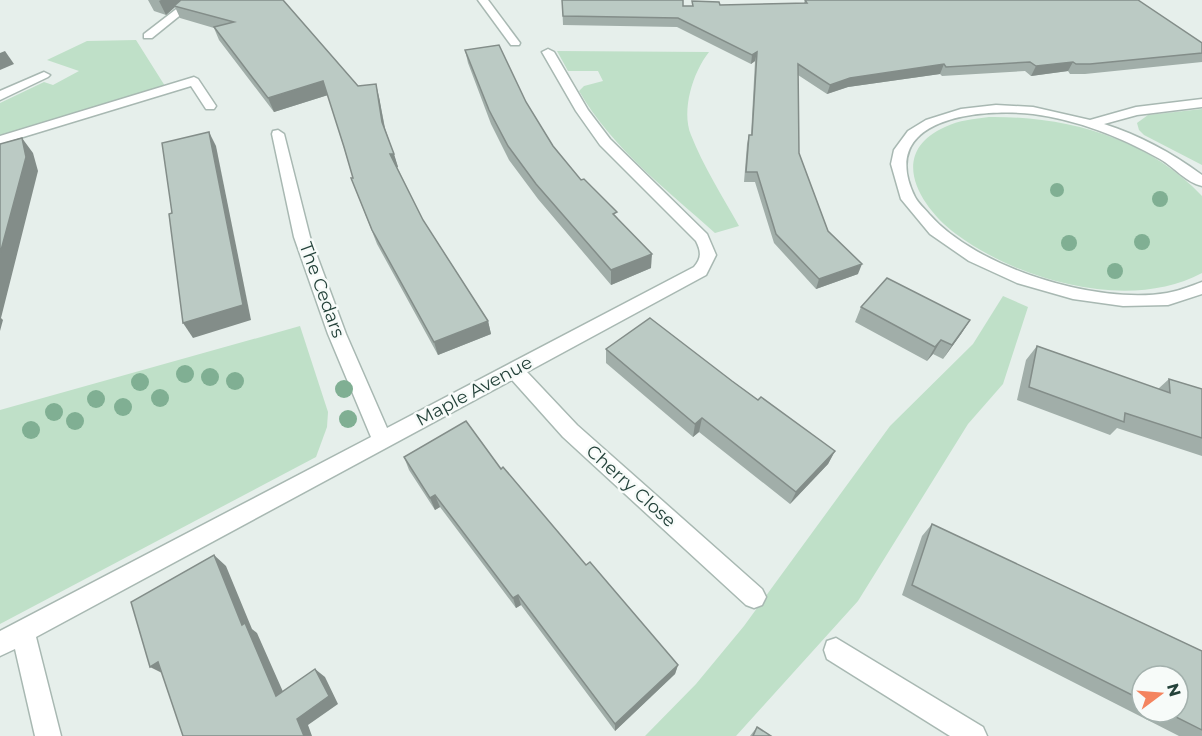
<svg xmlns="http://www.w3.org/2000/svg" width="1202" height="736" font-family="Montserrat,sans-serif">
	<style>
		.green { fill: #bfe0c8 }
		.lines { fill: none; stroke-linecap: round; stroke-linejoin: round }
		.minor-casing { stroke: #a8b8b2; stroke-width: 3 }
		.minor { fill: #fff; fill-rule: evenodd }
		.tree { fill: #80af93 }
		.wall { fill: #a1aea9; fill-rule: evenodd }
		.shaded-wall { fill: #838d89 }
		.building { fill: #bbcac4; stroke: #838d89; stroke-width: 1.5 }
		.labels { text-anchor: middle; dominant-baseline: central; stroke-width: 5; stroke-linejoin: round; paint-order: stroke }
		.street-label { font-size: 18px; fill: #24423a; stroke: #f7fbf9 }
	</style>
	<rect width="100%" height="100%" fill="#e6efeb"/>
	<g class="green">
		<path d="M136,40l29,46 -165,49v-32l44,-21 9,3 26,-14 -32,-11 40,-19z"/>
		<path d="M557,51l152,1c-16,20 -28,58 -18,83 12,31 32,62 48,91l-24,7c-49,-44 -103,-85 -136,-142l5,-5 19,-5 -5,-10h-30z"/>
		<path d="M1202,109v56l-58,-30 -5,-5 -2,-7 11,-8z"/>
		<path d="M989,117c78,-1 158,21 213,79v77c-72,39 -183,8 -246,-39 -37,-28 -69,-81 -11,-107 14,-7 29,-8 44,-10z"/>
		<path d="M1003,296l25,11 -25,77 -35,40 -110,177 -122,135h-91l51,-52 48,-58 146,-200 83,-82z"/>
		<path d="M300,326l28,86 -1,15 -11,30 -316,167v-214z"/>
	</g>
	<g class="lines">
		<defs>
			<g id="minor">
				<path d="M188,0h11l-47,38h-8v-4z"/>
				<path d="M478,0h10l32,43 -1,2h-8z"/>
				<path d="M548,49l6,3 34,58 22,29 97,95 9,21 -10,20 -179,97 50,53 185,164 4,8 -4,8 -8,3 -8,-3 -183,-168 -51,-57 -476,257 25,99h-26l-20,-87 -15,7v-25l371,-194 -43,-103 -34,-97 -22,-103 1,-3 5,-1 6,4 26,103 36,97 41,94 307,-161c8,-9 7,-16 2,-26l-96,-96 -24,-34 -34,-59z"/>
				<path d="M44,72l6,3 -2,2 -48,23v-9z"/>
				<path d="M194,77l4,2 18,27 -2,3h-8l-15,-23 -191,58v-8z"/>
				<path d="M1202,99v8l-65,8 -33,9c35,11 68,29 98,51v11c-15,-3 -28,-19 -42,-27 -39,-22 -82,-39 -127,-45 -54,-6 -157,4 -118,83 3,6 10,12 14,17 47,54 168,91 238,79 12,-2 24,-7 35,-11v12l-34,11 -45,1 -50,-7 -56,-16 -48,-22 -39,-27 -29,-35 -10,-35 3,-14 14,-19 18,-11 35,-11 35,-4 37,2 57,13 46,-13z"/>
				<path d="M836,638l147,89 4,9h-37l-123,-77 -3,-9 3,-9z"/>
			</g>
		</defs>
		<use href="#minor" class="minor-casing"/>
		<use href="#minor" class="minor"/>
	</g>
	<g class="tree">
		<circle cx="1057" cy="190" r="7"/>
		<circle cx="1160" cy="199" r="8"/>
		<circle cx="1142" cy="242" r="8"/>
		<circle cx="1069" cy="243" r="8"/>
		<circle cx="1115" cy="271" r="8"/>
		<circle cx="185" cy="374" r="9"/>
		<circle cx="210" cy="377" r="9"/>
		<circle cx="235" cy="381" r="9"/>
		<circle cx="140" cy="382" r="9"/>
		<circle cx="344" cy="389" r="9"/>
		<circle cx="160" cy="398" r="9"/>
		<circle cx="96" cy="399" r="9"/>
		<circle cx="123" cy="407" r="9"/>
		<circle cx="54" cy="412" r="9"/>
		<circle cx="348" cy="419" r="9"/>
		<circle cx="75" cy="421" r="9"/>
		<circle cx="31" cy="430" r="9"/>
	</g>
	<g class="wall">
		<path d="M148,0h135l75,86 21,11 6,31 13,39h-1l26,53 65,101 3,13 -53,21 -61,-111 -26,-66h2l-25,-83 -54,17 -55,-72 -5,-12 -34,-10 -5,-11 -9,8 -12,-4z"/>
		<path d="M562,0l121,6h9v-5l28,4 84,-2 1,-3 397,43v19l-117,12h-15l-2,-3 -37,5 -6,-5 -83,5 -2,-2 -92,13 -21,7 -29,-19 1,78 29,78 30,43 -42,15 -42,-46 -19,-61h-11l3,-38 2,-9h2l4,-74 -4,3 -74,-37 -114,-2z"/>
		<path d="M465,50l61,52 27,44 28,34 36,37 34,51 -40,17 -73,-86 -29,-39 -18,-36 -23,-61z"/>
		<path d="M861,307l109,13 -9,14 -18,25 -10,-5 -6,7 -72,-39z"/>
		<path d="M1037,346l121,43 11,-10 33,10v67l-85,-28 -7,7 -93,-35 9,-40z"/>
		<path d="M606,349l126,32 26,19 77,51 -7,13 -38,40 -91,-72 -6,5 -87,-74z"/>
		<path d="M404,457l97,12 85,96 92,100 -3,9 -60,57 -94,-126 -5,3 -76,-101 -5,3 -26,-40z"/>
		<path d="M932,524l270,127v85h-23l-277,-141 20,-59zM1142,676l36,36h-36z"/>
		<path d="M757,727l14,9h-21z"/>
	</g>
	<g class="shaded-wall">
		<path d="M161,0h22l-9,6 1,1 -9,8 -7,-14z"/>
		<path d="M5,51l9,13 -14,6v-17z"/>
		<path d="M757,52l-2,9 -4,3 1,-9z"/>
		<path d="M1073,62l-5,9 -37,5 5,-10z"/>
		<path d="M944,64l-4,10 -92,13 -21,7 3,-9 20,-7z"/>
		<path d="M323,81l5,14 -54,17 -6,-14z"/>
		<path d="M376,84l3,13 7,38 -4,-13z"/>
		<path d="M209,132l7,14 35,174 -58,18 -10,-15z"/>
		<path d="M22,138l11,15 5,18 -37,147 2,2 -3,11v-77z"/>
		<path d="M390,154h4l4,13 -4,1z"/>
		<path d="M652,254l-1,14 -40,17v-15z"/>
		<path d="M862,264l-4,10 -42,15 3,-10z"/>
		<path d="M970,320l-9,14 -18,25 9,-14z"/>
		<path d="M488,321l3,13 -53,21 -4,-13z"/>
		<path d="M941,340l-8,14 -6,7 8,-14z"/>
		<path d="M702,418l-3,14 -6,5 2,-13z"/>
		<path d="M835,451l-7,13 -38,40 6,-12z"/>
		<path d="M435,495l5,12 -5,3 -5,-12z"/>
		<path d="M214,555l12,11 26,63 5,4 31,70 -12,-7 -34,-71z"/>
		<path d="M518,595l3,10 -5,3 -3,-10z"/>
		<path d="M158,662l8,13 -16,-8z"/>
		<path d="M678,665l-3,9 -60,57v-7z"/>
		<path d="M315,669l10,8 13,27 -30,21 4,11h-8l-7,-17z"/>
	</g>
	<g class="building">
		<path d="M181,0h102l75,86 18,-2 6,38 12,32h-4l33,66 65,101 -54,21 -62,-112 -21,-52h2l-9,-31 -21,-66 -55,17 -54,-71 20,-5 -60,-16z"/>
		<path d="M562,0h121v6h10l-1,-5 27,1 1,3 87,-2 -2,-3h333l64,43v10l-112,11h-14l-3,-2 -37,4 -6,-4 -84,5 -2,-3 -94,14 -20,7 -32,-21 1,89 29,78 34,33 -43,15 -43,-45 -19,-62h-11l3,-37h3l5,-83 -5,3 -74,-37 -115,-2z"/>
		<path d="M499,45l27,57 27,44 28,34 3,-1 33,33 -4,2 39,40 -41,16 -75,-86 -28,-38 -19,-36 -24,-60z"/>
		<path d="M209,132l34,173 -60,18 -14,-109 3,-1 -10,-70z"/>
		<path d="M22,138l4,19 -26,97v-110z"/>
		<path d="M887,278l83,42 -18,25 -11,-5 -6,7 -74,-40z"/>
		<path d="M650,318l82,63 26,19 3,-3 74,54 -39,41 -94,-74 -7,6 -89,-75z"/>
		<path d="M1037,346l133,47 -1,-14 33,10v49l-77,-25 -1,9 -95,-35z"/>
		<path d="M466,421l35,48 2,-2 83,98 4,-3 88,103 -63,59 -97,-129 -5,3 -78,-103 -5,3 -26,-41z"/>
		<path d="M932,524l270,127v79l-36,-18h12v-36h-36v24l-230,-115z"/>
		<path d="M214,555l28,70 3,-2 31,73 39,-27 14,27 -32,23 7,17h-121l-25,-74 -8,5 -19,-65z"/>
		<path d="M757,727l14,9h-18z"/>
	</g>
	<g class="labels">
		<g class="street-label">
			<text transform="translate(322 290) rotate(70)">The Cedars</text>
			<text transform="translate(474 391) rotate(-28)">Maple Avenue</text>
			<text transform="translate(631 486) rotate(42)">Cherry Close</text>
		</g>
	</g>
	<g transform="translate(1160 694) rotate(74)"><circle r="28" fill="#f7fbf9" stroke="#a3b1ad" stroke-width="1.5"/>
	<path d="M0-4.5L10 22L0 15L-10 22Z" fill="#f4845f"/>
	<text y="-9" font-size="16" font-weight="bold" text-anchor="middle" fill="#24423a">N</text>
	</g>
</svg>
